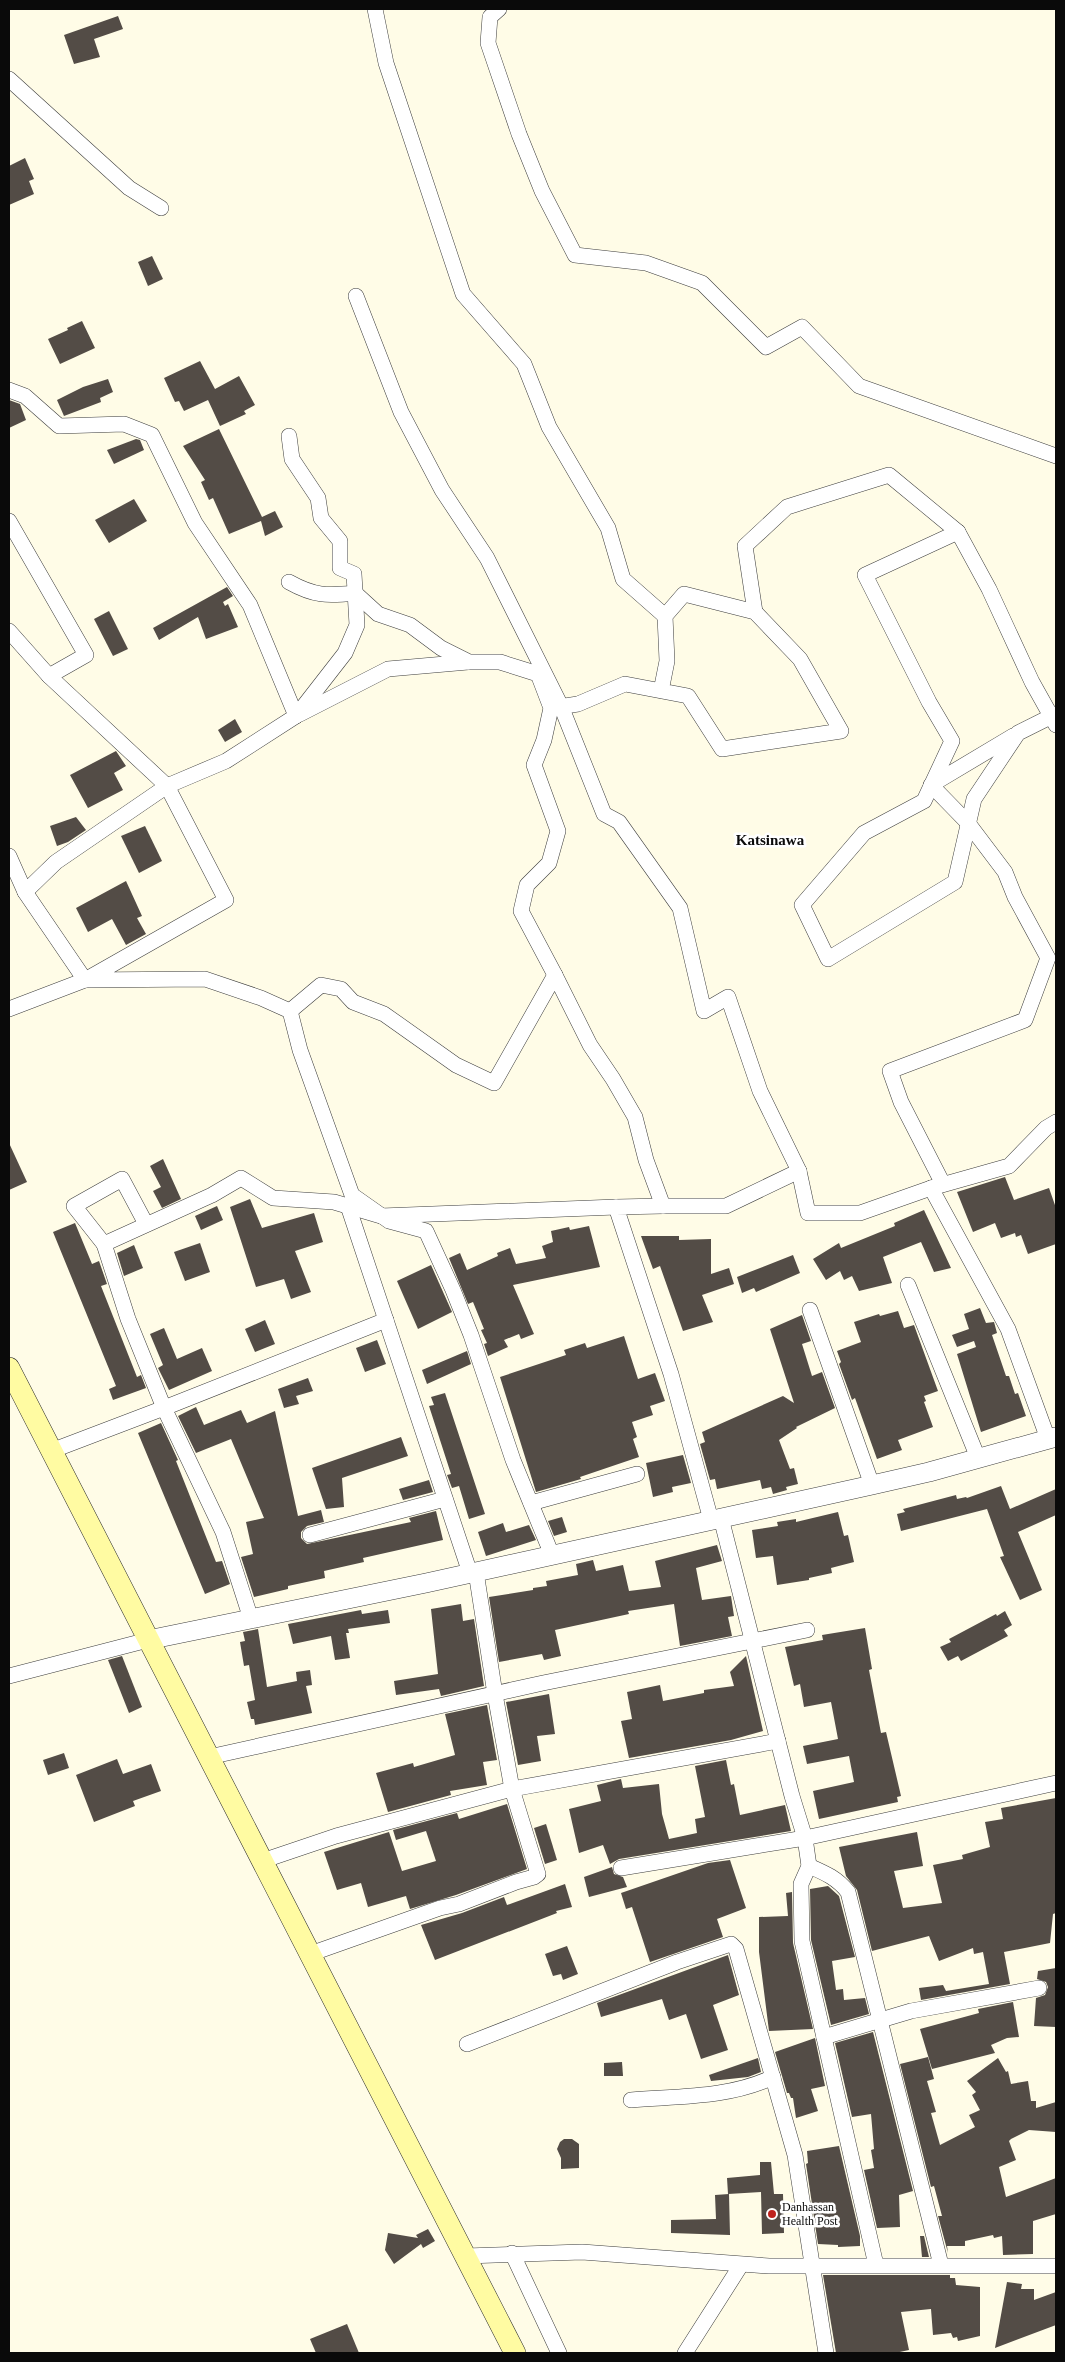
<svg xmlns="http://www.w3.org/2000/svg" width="1065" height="2362" font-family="'Times New Roman',serif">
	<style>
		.building { fill: #534c46 }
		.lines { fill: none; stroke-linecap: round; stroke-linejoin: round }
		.minor-casing { stroke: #3d3d3d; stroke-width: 16 }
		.tertiary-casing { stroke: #3d3d3d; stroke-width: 20 }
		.secondary-casing { stroke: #2c2c2c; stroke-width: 22 }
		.minor { stroke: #fff; stroke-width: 15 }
		.tertiary { stroke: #fff; stroke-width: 19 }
		.secondary { stroke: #fffba2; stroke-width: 21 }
		.poi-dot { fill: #be221e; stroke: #fff; stroke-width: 2 }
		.labels { text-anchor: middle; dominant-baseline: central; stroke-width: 5; stroke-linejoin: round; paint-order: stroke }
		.poi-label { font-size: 12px; fill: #0a0a0a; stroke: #fff; text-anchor: start }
		.quarter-label { font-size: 15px; font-weight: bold; fill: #0a0a0a; stroke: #fff }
	</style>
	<rect width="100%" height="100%" fill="#fffce7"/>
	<g class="building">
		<path d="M118,16l5,13 -29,10 6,18 -26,7 -10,-29z"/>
		<path d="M25,158l9,21 -5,2 5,13 -25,11v-39z"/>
		<path d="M152,256l11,23 -15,7 -10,-24z"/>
		<path d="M82,321l13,27 -35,16 -12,-25 20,-9 -1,-2z"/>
		<path d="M200,361l15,28 24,-13 16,29 -11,6 2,3 -26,12 -12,-26 -24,11 -5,-10 -4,1 -11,-24z"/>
		<path d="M108,379l5,13 -13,6 1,4 -37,14 -7,-16 26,-13z"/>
		<path d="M9,400l11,4 6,16 -17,8z"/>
		<path d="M219,429l43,88 13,-6 8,16 -18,9 -4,-15 -32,13 -16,-36 -4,2 -8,-18 4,-2 -22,-34z"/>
		<path d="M136,439l4,1 4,10 -30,14 -7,-14z"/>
		<path d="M134,499l13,22 -38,22 -14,-23z"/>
		<path d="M227,587l6,9 -10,6 2,4 3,-2 10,23 -32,12 -8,-22 -39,23 -6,-12z"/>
		<path d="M109,611l19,38 -15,7 -19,-37z"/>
		<path d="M235,719l7,13 -17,10 -7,-12z"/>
		<path d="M116,751l10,15 -12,7 9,17 -35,18 -18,-33z"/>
		<path d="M76,817l10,13 -18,12 -11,4 -7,-20z"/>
		<path d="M145,826l17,35 -23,12 -18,-37z"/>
		<path d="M126,881l16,35 -5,2 9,16 -20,11 -14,-26 -24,13 -12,-24z"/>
		<path d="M9,1143l18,39 -18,8z"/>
		<path d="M163,1159l18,40 -19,9 -9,-17 8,-4 -11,-21z"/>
		<path d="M1005,1177l9,23 35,-12 7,20v36l-28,10 -7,-19 -5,2 -1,-4 -14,5 -6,-15 -22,9 -16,-40z"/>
		<path d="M250,1199l12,29 52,-15 9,29 -28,9 16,41 -20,7 -7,-20 -28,8 -26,-80z"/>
		<path d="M217,1206l6,14 -22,10 -6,-14z"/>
		<path d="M924,1210l27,58 -17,4 -13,-30 -38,15 9,26 -33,8 -7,-15 -8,4 -4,-9 -14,9 -13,-21 26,-16 2,5 54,-22 -1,-3z"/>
		<path d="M75,1223l17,41 7,-3 8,23 -6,2 36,91 4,-2 5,13 -33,12 -4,-11 7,-3 -63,-154z"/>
		<path d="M589,1226l11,41 -87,18 21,49 -13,5 -2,-5 -15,6 4,7 -20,9 -4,-12 3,-1 -6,-13 3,-1 -11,-27 -5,2 -19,-46 11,-5 7,17 31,-14 -1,-3 13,-5 6,16 30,-6 -4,-12 11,-4 -2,-11 18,-4 1,3z"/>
		<path d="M641,1236h38v4l32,-1v35l18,-6 5,16 -32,11 11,27 -30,9 -23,-65 -7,3z"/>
		<path d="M200,1243l10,29 -25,9 -11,-29z"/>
		<path d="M134,1245l9,23 -19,8 -7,-23z"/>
		<path d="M793,1255l7,18 -44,19 -2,-4 -12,5 -5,-16z"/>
		<path d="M431,1265l21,47 -34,17 -21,-48z"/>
		<path d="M980,1308l6,15 8,-1 3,11 -5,2 14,41h3l6,18 3,-1 8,23 -45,16 -24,-78 19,-7 -2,-6 -17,6 -5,-12 17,-6 -5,-15z"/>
		<path d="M898,1311l6,17 10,-3 24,66 -14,5 2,5 -2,1 9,25 -35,13 4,10 -25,9 -22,-61 -3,2 -13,-36 2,-2 -4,-11 24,-9 -7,-20 25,-8 1,2z"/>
		<path d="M802,1315l9,26 -9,3 10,32 10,-4 13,36 -39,19 1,1 -18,12 11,29 4,-1 4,16 -12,3 1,3 -14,4 -2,-7 -9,2 -2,-9 -43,9 -2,-10 -5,1 -10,-36 5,-2 -3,-10 81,-36 11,7 -24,-74z"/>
		<path d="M265,1320l10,24 -20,8 -10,-23z"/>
		<path d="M164,1328l13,31 25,-11 10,23 -43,19 -11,-22 5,-3 -13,-31z"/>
		<path d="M624,1336l14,43 17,-6 10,28 -15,5 3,9 -21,7 5,15 -4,2 6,18 -59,20 1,2 -45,13 -36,-115 66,-22 -2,-5 21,-7 2,5z"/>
		<path d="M377,1340l9,24 -21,8 -9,-24z"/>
		<path d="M467,1351l4,13 -44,20 -5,-14z"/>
		<path d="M308,1378l5,13 -17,5 3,8 -15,4 -6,-19z"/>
		<path d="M445,1393l40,121 -16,5 -10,-33 -7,2 -5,-13 4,-1 -22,-68 5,-1 -3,-8z"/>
		<path d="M196,1407l8,18 37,-15 6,13 28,-12 23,105 23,-6 3,12 -17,4 -6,6v6l6,6 104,-22 -2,-4 27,-7 7,29 -80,18 1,4 -40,9 1,7 -37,8v3l-34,8 -13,-40 12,-3 -7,-32 18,-4 -33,-79 -35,14 -18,-37z"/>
		<path d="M161,1423l17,37 -2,1 40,101 6,-1 8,23 -25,10 -67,-161z"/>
		<path d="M401,1437l7,19 -66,22 2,29 -18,2 -14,-41z"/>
		<path d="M683,1455l8,28 -19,4 1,5 -20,5 -7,-34z"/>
		<path d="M429,1480l4,12 -30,8 -4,-11z"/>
		<path d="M1001,1486l9,23 46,-20v26l-38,17 24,58 -22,10 -20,-43 4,-1 -17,-47 -86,22 -4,-17 8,-2 -2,-3 53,-14 1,4 9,-2 1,1z"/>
		<path d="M838,1512l6,24 4,-1 6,27 -23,6 1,5 -23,5v2l-32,5 -4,-29 -17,2 -4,-28 26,-4 -1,-4 19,-3v3z"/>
		<path d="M562,1517l5,15 -13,4 -6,-15z"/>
		<path d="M503,1523l3,9 23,-7 7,15 -50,16 -8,-24z"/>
		<path d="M717,1545l5,16 -26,7 6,32 29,-4 3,20 -6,1 4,19 -52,10 -6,-42 -46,7 1,3 -74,16 6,26 -17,4 -2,-6 -43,8 -10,-65 44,-7v-2l14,-2 -1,-5 32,-6 -2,-11 17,-4 3,11 27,-6 6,26 32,-4 -6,-26z"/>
		<path d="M461,1604l2,17 11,-2 10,67 -43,10 -2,-7 -43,6 -2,-14 44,-7 -7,-65z"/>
		<path d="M361,1610l1,4 26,-4 2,13 -42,6 1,4h-3l4,25 -15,2 -4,-24 -38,8 -5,-20z"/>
		<path d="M1005,1611l7,14 -8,5 4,6 -47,25 -3,-5 -10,5 -8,-14 11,-5 -2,-3 47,-25 1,2z"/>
		<path d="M865,1628l7,41 -3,1 12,63 5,-1 15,64 -4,1 1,5 -79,17 -6,-28 41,-9 -5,-26 -42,8 -4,-18 35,-7 -7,-37 -27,5 -4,-23 -6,2 -9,-39 38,-7 -1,-5z"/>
		<path d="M258,1629l9,58 30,-6 -1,-9 14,-2 2,15 -6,1 6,27 -57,12 -1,-6h-3l-4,-17 8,-2 -6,-35 -5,1 -4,-24 5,-1 -2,-9z"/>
		<path d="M122,1656l20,51 -13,6 -21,-53z"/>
		<path d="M746,1656l17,75 -32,9 -102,18 -8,-37 11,-2 -5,-27 33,-7 3,16 41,-8v-3l30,-4 -4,-14z"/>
		<path d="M549,1694l6,40 -18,2 4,25 -23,4 -12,-63z"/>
		<path d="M487,1705l10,55 -14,2 4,23 -37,6 1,4 -63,17 -12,-39 37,-10 1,4 41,-12 -10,-41z"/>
		<path d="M64,1753l5,15 -21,7 -5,-15z"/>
		<path d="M117,1759l6,15 28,-10 10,27 -28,10 2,5 -41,16 -18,-47z"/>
		<path d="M726,1760l5,25 3,-1 6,31 45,-10 6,26 -172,28 -9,5 -7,-19 -24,8 -10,-44 32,-8 -4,-16 24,-6 2,9 36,-4 3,30 7,25 28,-6 -2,-14 10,-2 -10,-51z"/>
		<path d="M1056,1798v115l-3,1 -3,29 -46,9 6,32 -89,16 -2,-12 24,-3 3,6 43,-7 -6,-32 -9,2 -1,-6 -34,13 -10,-25 -57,15 -15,-61 -11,-14 -7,-29 78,-15 6,34 -29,5 9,37 39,-5 -9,-38 30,-6 -1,-4 28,-8 -5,-25 18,-3 -2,-11z"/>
		<path d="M507,1804l20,65 -71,26 -46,14 -4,-13 -38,11 -7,-24 -24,7 -13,-38 65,-20 13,39 34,-10 -10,-30 -30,9 -3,-10 64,-17 2,6z"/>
		<path d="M546,1824l11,36 -12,4 -11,-36z"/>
		<path d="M730,1860l16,48 -29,11 6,18 -73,25 -18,-55 -6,2 -5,-16 87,-30z"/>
		<path d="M612,1867l2,7 9,3 4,10 -38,10 -5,-20z"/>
		<path d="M565,1884l7,23 -16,4 1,2 -122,47 -14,-35 41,-12 42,-16 3,8z"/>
		<path d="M828,1886l11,10 16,61 -23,4 4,29 7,-1 1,11 21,-2 4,16 -38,11 -20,-85 -1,-51z"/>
		<path d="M792,1892l1,51 20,86 -44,2 -10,-79v-35l29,-1 -2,-23z"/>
		<path d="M567,1946l11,28 -15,6 -2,-6 -8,2 -8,-22z"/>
		<path d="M728,1955l11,40 -26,10 15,45 -27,9 -15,-45 -17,6 -7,-21 -61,18 -4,-14z"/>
		<path d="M1056,1968v59l-22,-1 2,-28 9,-3 3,-8 -2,-5 -9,-3 1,-8z"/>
		<path d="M1013,2002l6,35 -12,1 -16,7 4,8 -63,16 -12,-40 59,-16 -1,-4z"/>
		<path d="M873,2032l40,159 -14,4 1,32 -23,1 -13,-58 10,-2 -3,-18 3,-1 -3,-35 -19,3 -17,-74z"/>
		<path d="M815,2038l10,48 -14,3 7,22 -22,7 -3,-20h-2l-2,-5h-2l-12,-41z"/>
		<path d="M928,2057l6,22 -7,2 9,31 -5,1 9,32 35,-18 -6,-12 11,-5 -8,-15 4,-3 -9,-11 31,-23 8,14 2,-1 3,13 17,-3 3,20h5v7l20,-6v30l-27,-2 -18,9 -2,2 7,19 -17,7 7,30 50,-19v36l-23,7v33l-30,1 -1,-19 -8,2 -1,-3 -28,6v5h-18l1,7 -10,-37h4l-8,-30 -3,1 -31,-123z"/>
		<path d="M758,2058l3,14 -13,5 -37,4 -2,-6z"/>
		<path d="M622,2062l1,14h-19v-13z"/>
		<path d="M564,2139h8l7,5v24l-18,1v-11l-4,-9 3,-7z"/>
		<path d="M839,2146l21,90v10l-22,1v-2l-20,-1 -12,-80 2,-1 -1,-12z"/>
		<path d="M760,2162h11l3,32h9l1,39 -22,1 -1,-42 -33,2 -1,-16 33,-3z"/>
		<path d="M729,2194l1,41 -59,-2v-13l45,-1 -1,-24z"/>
		<path d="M428,2229l7,12 -12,7 -2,-4 -27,20 -9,-14 3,-17 30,5 -2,-3z"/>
		<path d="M920,2236h4l5,21h-7z"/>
		<path d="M823,2275h127v3h5l1,7 24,2v49l-22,5 -1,-4 -4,1 -2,-5 -18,2 -2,-26 -30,3 8,38 -14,3h-59z"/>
		<path d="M1007,2282l15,2 -1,5h13v11l22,-8v33l-61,23z"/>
		<path d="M347,2324l12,29h-43l-6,-14z"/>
	</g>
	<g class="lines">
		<defs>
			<g id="minor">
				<path d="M375,9l11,54 77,231 61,70 25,63 59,101 15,51 42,37"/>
				<path d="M499,9l-9,8 -2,26 31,91 23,57 33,64 71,8 56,20 64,64 36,-20 57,59 197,70"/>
				<path d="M9,79l120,109 32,20"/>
				<path d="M9,390l16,6 34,30 65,-2 28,11 43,88 55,82 46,111 -70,45 -59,25 -118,-110 -40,-45"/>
				<path d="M289,436l3,23 26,39 3,20 19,23v27l14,6 3,51 -12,28 -49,63"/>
				<path d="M9,521l77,134 -37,21"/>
				<path d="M958,532l-93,43 64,127 23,39 -28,60 -60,32 -62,72 26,54 127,-77 19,-83 44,-66 38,-19"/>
				<path d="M289,582c25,14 38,14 66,11l23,21 32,11 31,23 28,14h31l38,12 13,34 -7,32 -10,25 24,66 -9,32 -22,22 -6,26 34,64"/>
				<path d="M755,612l-10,-66 42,-39 102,-32 69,57 31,57 43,93 24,43"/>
				<path d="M552,708l26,-4 47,-20 63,12 34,53 119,-18 -41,-72 -45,-47 -71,-18 -19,22 2,45 -6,30"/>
				<path d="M300,714l88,-45 80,-7"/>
				<path d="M9,856l16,36 31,-30 111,-76 59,114 -141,80 120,-1 56,19 29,13"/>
				<path d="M9,1009l76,-29 -60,-88"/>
				<path d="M290,1011l31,-26 20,4 12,13 31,12 72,51 38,18 61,-108 35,70 23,34 22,38 11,43 17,46h63l73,-35 -39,-80 -32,-94 -24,14 -24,-103 -61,-86 -15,-8 -43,-108 -74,-148 -45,-68 -41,-78 -45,-116"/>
				<path d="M290,1011l10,39 52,145 37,26 37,10 27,59 18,45 42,125 39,95"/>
				<path d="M799,1171l9,42h52l71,-25 78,-22 37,-38 10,-6"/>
				<path d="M943,1184l-42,-82 -11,-31 135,-51 23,-62 -33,-61 -10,-25 -37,-49 -37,-38 82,-49"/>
				<path d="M931,1188l77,141 40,110"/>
				<path d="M348,1206l122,367"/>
				<path d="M663,1206l-47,1 55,167 40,146"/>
				<path d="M146,1224l-24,-45 -48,27 30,38 108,-49 29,-17 32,20 61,4 47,14 235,-9"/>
				<path d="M908,1285l70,173"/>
				<path d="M810,1310l62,175"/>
				<path d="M51,1451l113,-43 -36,-89 -24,-75"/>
				<path d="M531,1503l106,-29"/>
				<path d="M721,1518l71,278 13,42 4,28 -8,18 1,57 74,324"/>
				<path d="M310,1535l135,-36"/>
				<path d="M251,1619l-28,-87 -59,-124 222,-88"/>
				<path d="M9,1676l139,-36"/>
				<path d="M209,1757l334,-74 264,-53"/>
				<path d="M262,1861l74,-25 176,-47 266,-48"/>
				<path d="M809,1866c16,7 28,12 39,26l93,373"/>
				<path d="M621,1868l184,-30 251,-55"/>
				<path d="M310,1954l130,-46 19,-4 57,-22 18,-5 4,-3 -26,-85 -17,-95 -19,-122"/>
				<path d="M824,2037l87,-26 128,-23"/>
				<path d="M467,2044l210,-82 54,-18 5,5 59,206 31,198"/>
				<path d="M631,2100c47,-4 99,-2 142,-23"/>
				<path d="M512,2253l47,100"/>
				<path d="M466,2256l116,-4 187,14h287"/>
				<path d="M685,2353l56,-88"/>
			</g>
			<path id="tertiary" d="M148,1640l278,-57 446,-98 57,-13 127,-35"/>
			<path id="secondary" d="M9,1368l506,985"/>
		</defs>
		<use href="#minor" class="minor-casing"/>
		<use href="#tertiary" class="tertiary-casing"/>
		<use href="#secondary" class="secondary-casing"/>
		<use href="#minor" class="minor"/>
		<use href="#tertiary" class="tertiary"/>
		<use href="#secondary" class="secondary"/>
	</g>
	<circle class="poi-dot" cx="772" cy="2214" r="5"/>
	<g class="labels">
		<g class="poi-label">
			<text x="782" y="2207">Danhassan<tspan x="782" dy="14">Health Post</tspan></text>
		</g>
		<g class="quarter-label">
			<text x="770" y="840">Katsinawa</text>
		</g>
	</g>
	<rect width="1065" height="2362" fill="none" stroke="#0a0a0a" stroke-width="20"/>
</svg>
